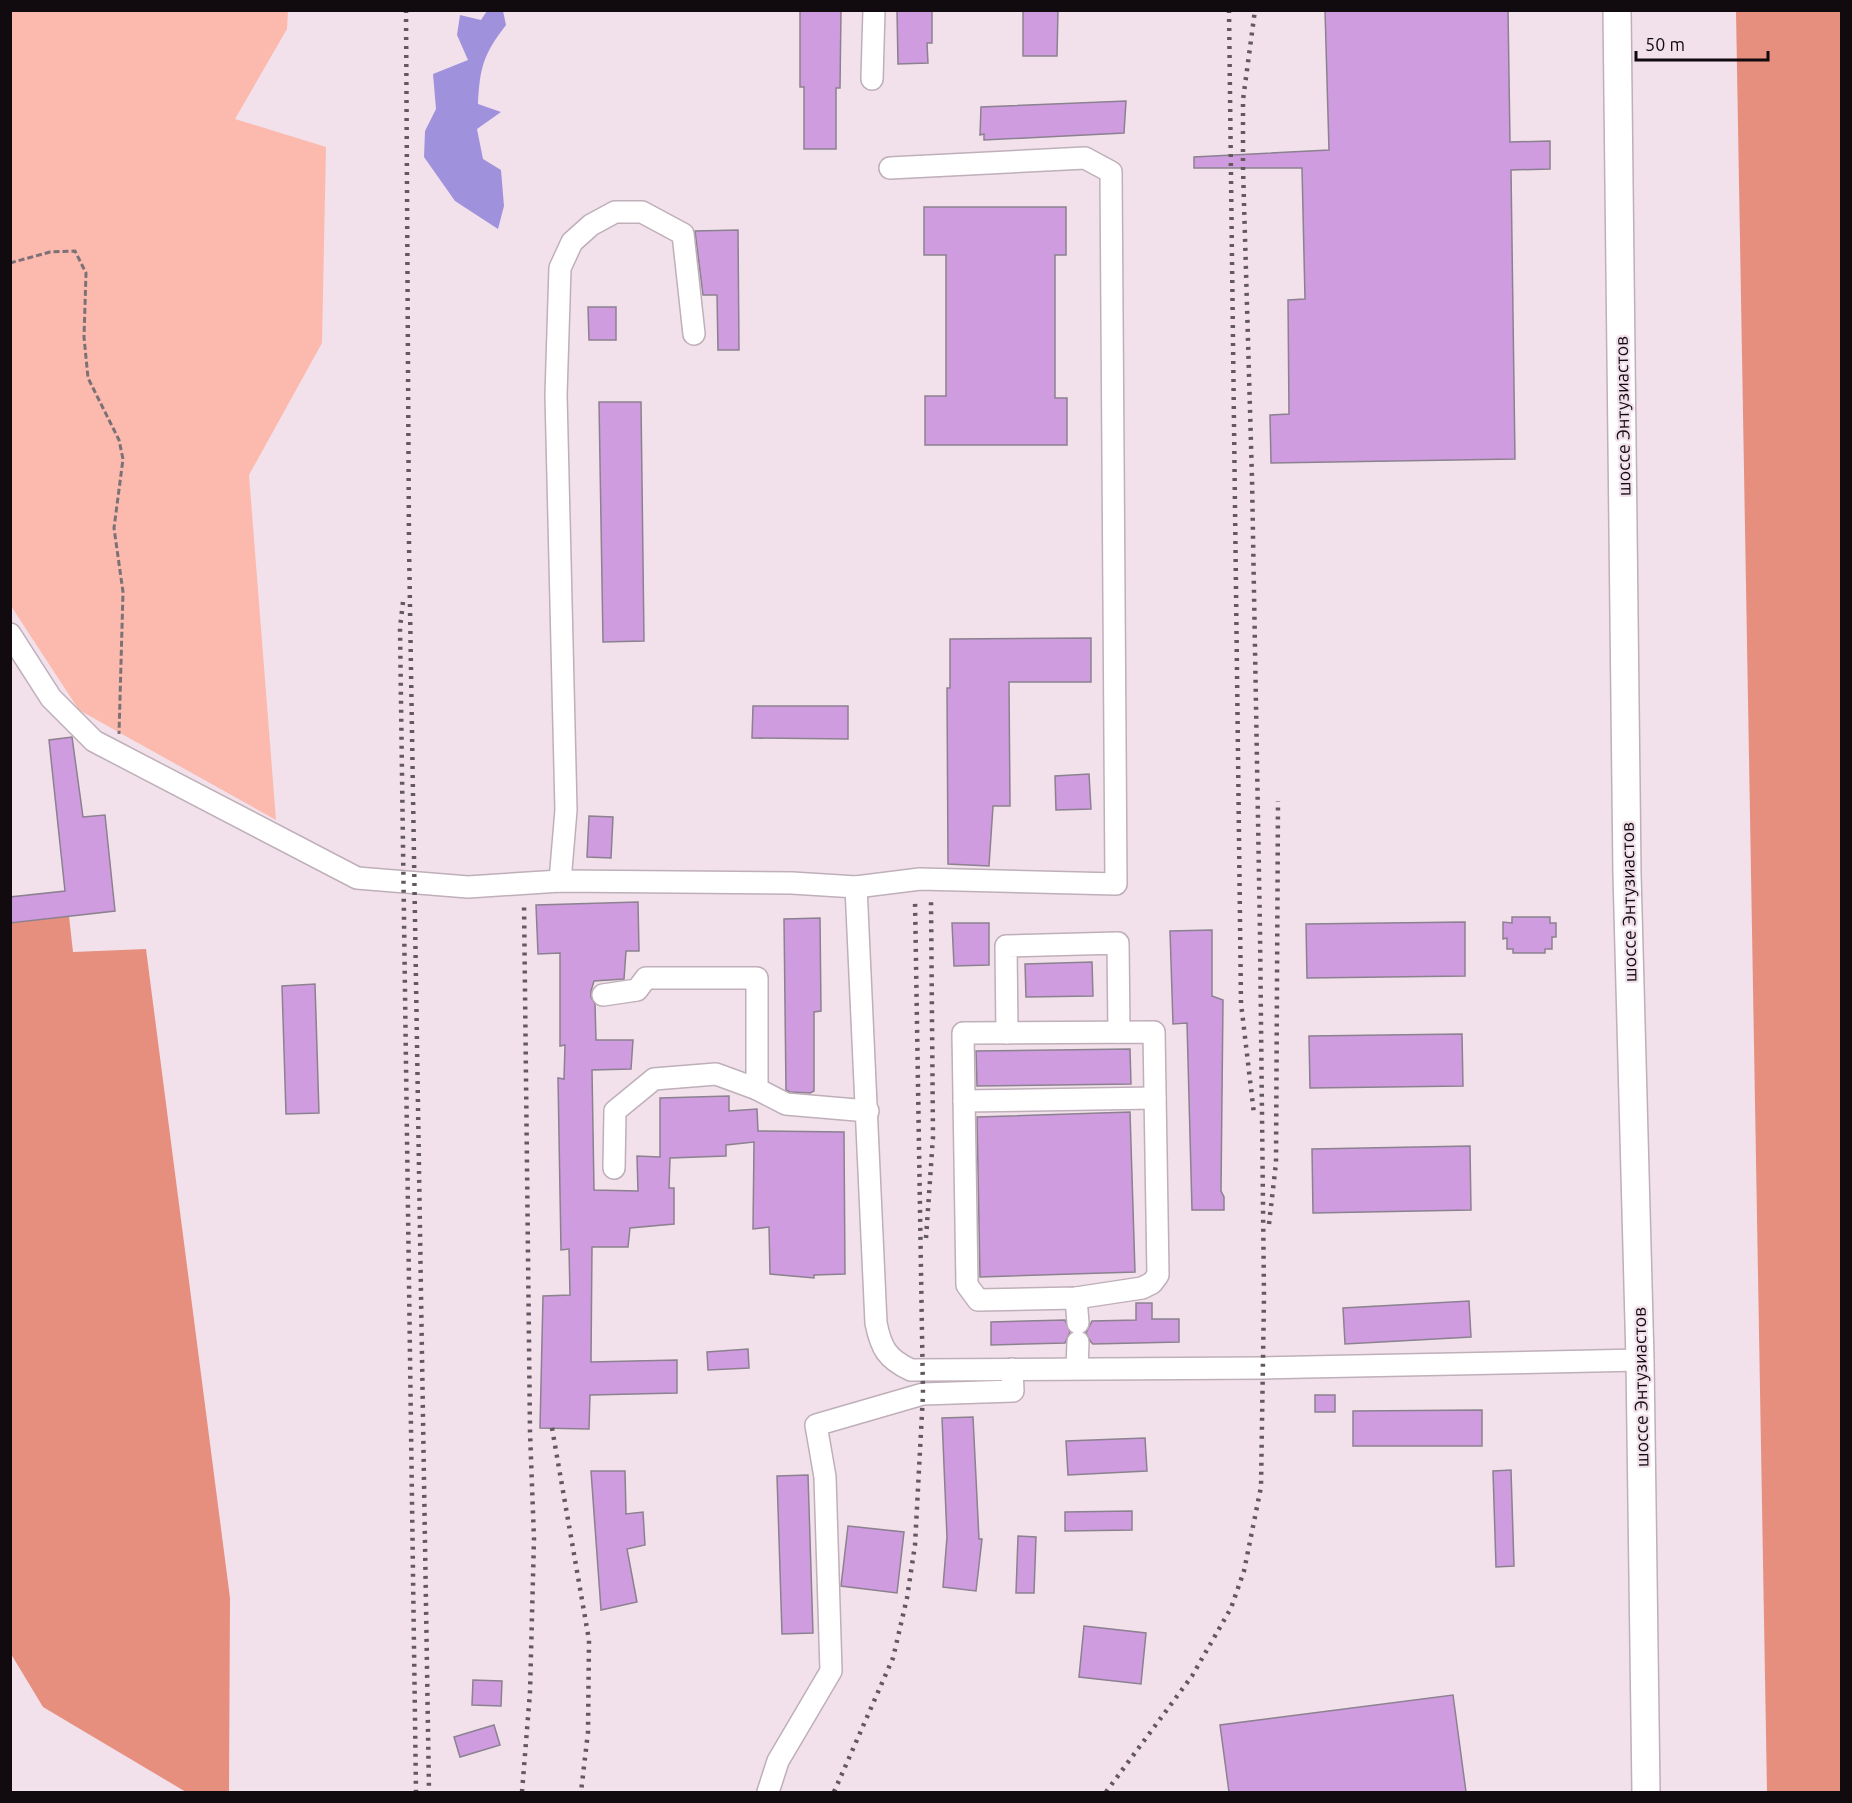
<svg xmlns="http://www.w3.org/2000/svg" width="1852" height="1803" font-family="Ubuntu,sans-serif">
	<style>
		.green { fill: #fbbaad }
		.forest { fill: #e68f7f }
		.water { fill: #a091dc }
		.building { fill: #cf9ce0; stroke: #8b818f; stroke-width: 1.5 }
		.lines { fill: none; stroke-linecap: round; stroke-linejoin: round }
		.minor-casing { stroke: #bfafb8; stroke-width: 24 }
		.major-casing { stroke: #bfafb8; stroke-width: 30 }
		.path { stroke: #7d7178; stroke-width: 3; stroke-dasharray: 6 3; stroke-linecap: butt }
		.minor { stroke: #fff; stroke-width: 21 }
		.major { stroke: #fff; stroke-width: 27 }
		.rail { stroke: #62585e; stroke-width: 4.5; stroke-dasharray: 3 6; stroke-linecap: butt }
		.labels { text-anchor: middle; dominant-baseline: central; stroke-width: 4.5; stroke-linejoin: round; paint-order: stroke }
		.street-label { font-size: 18px; fill: #110b0f; stroke: #f2e1eb }
	</style>
	<rect width="100%" height="100%" fill="#f2e1eb"/>
	<path class="green" d="M10,11h278l-1,18 -52,90 91,28 -4,196 -73,132 27,345 -197,-110 -68,-104z"/>
	<g class="forest">
		<path d="M1736,11h105v1781h-74z"/>
		<path d="M69,916l4,36 73,-3 84,649 -1,194h-43l-143,-85 -32,-53v-731z"/>
	</g>
	<path class="water" d="M487,11h16l3,14c-23,30 -26,42 -28,79l23,8 -24,17 6,30 18,11 3,36 -6,23 -43,-28 -31,-44 1,-26 11,-22 -3,-35 35,-14 -11,-25 3,-20 21,5z"/>
	<g class="building">
		<path d="M800,10h41l-1,78h-4v61h-32v-62h-4z"/>
		<path d="M897,10h35v33h-5l1,20 -30,1z"/>
		<path d="M1023,10h35l-1,46h-34z"/>
		<path d="M1325,10h183l2,132 40,-1v28l-39,1 4,289 -244,4 -1,-48 19,-1 -1,-114 17,-1 -3,-131h-108v-11l135,-7z"/>
		<path d="M1126,101l-2,32 -140,7v-6l-4,1 1,-28z"/>
		<path d="M924,207h142v48h-11v143h12v47h-142v-49h21v-141h-22z"/>
		<path d="M738,230l1,120h-21l-1,-55h-14l-8,-64z"/>
		<path d="M588,307h28v33h-27z"/>
		<path d="M599,402h42l3,239 -41,1z"/>
		<path d="M1091,638v44h-82l1,124h-17l-4,60 -41,-2 -1,-176h3v-49z"/>
		<path d="M753,706h95v33l-96,-1z"/>
		<path d="M72,737l11,80 22,-2 10,96 -105,12v-26l55,-6 -16,-151z"/>
		<path d="M1089,774l2,35 -35,1 -1,-34z"/>
		<path d="M589,816l24,1 -2,41 -24,-1z"/>
		<path d="M638,902l1,49h-13l-2,28 -30,2 -3,10v6l4,7 1,36h37l-2,29 -39,1 2,120 44,1 -1,-35 23,1v-59l69,-2v15l28,-2 1,22 86,1 1,142 -31,1v3l-44,-4 -1,-47 -16,2 1,-87 -28,3v11l-56,2 -1,30h5v36l-44,4 -2,19h-36l-1,115 86,-2v33l-87,2 -1,34 -49,-1 3,-132 27,-1 -1,-46 -8,1 -3,-172 6,1 1,-34 -5,1v-93l-22,1 -2,-49z"/>
		<path d="M1512,917h38v6h6v14h-4v12h-7v4h-32v-4h-6v-11l-4,1v-17l9,1z"/>
		<path d="M820,918l1,93 -7,1v79l-4,2 -20,-1 -4,-2 -2,-171z"/>
		<path d="M1465,922v54l-158,2 -1,-54z"/>
		<path d="M952,923h37v42l-35,1z"/>
		<path d="M1212,930v66l11,4 -2,191 3,6v13h-32l-5,-187 -14,1 -3,-93z"/>
		<path d="M1092,962l1,34 -67,1 -1,-33z"/>
		<path d="M315,984l4,129 -33,1 -4,-128z"/>
		<path d="M1462,1034l1,52 -153,2 -1,-52z"/>
		<path d="M1130,1049l1,35 -154,2 -1,-35z"/>
		<path d="M1130,1112l5,160 -155,5 -3,-160z"/>
		<path d="M1470,1146l1,64 -158,3 -1,-64z"/>
		<path d="M1469,1301l2,36 -126,7 -2,-36z"/>
		<path d="M1136,1303h16v16h27v23l-86,2 -2,-2 -5,-9 6,-12 44,-1z"/>
		<path d="M1065,1320l5,12 -5,11 -74,2v-23z"/>
		<path d="M748,1349l1,19 -41,2 -1,-18z"/>
		<rect x="1315" y="1395" width="20" height="17"/>
		<path d="M1482,1410v36h-129v-35z"/>
		<path d="M973,1417l6,122h3l-6,52 -33,-4 4,-50 -5,-119z"/>
		<path d="M1145,1438l2,33 -79,4 -2,-34z"/>
		<path d="M1511,1470l3,96 -18,1 -3,-96z"/>
		<path d="M591,1471h34l1,43 17,-2 2,33 -18,4 10,53 -36,8z"/>
		<path d="M808,1475l5,158 -31,1 -5,-158z"/>
		<path d="M1132,1511v19l-67,1v-19z"/>
		<path d="M848,1526l56,6 -7,61 -56,-7z"/>
		<path d="M1018,1536l18,1 -2,56h-18z"/>
		<path d="M1084,1626l62,7 -5,51 -62,-7z"/>
		<path d="M473,1680l29,1 -1,25 -29,-1z"/>
		<path d="M1453,1695l13,97h-237l-9,-67z"/>
		<path d="M494,1725l6,20 -40,12 -6,-20z"/>
	</g>
	<g class="lines">
		<defs>
			<g id="minor">
				<path d="M872,79l2,-69"/>
				<path d="M10,634l41,64 43,43 263,137 111,9 92,-6 232,2 64,4 20,436c5,25 11,36 35,47l353,-2 376,-8"/>
				<path d="M560,881l6,-71 -10,-415 4,-127 12,-26 19,-17 24,-13h27l41,22 11,100"/>
				<path d="M856,887l64,-8 196,5 -5,-712 -26,-14 -195,10"/>
				<path d="M603,995l34,-5 9,-12h111v111l29,15 82,7"/>
				<path d="M1154,1032l4,243 -6,8 -10,5 -66,10 -98,2 -11,-15 -4,-252z"/>
				<path d="M1007,1033l-1,-87 112,-3 1,89"/>
				<path d="M964,1101l191,-3"/>
				<path d="M614,1168l1,-57 39,-32 62,-5 41,15"/>
				<path d="M1076,1298l2,25"/>
				<path d="M1077,1368l1,-26"/>
				<path d="M768,1792l10,-31 53,-90 -6,-194 -9,-52 107,-31 90,-3 -1,-22"/>
			</g>
			<path id="major" d="M1617,10l10,864 13,486 6,432"/>
		</defs>
		<use href="#minor" class="minor-casing"/>
		<use href="#major" class="major-casing"/>
		<path class="path" d="M10,263l40,-11 25,-1 11,22 -2,64 4,41 31,62 4,19 -9,69 9,64 -4,142"/>
		<use href="#minor" class="minor"/>
		<use href="#major" class="major"/>
		<g class="rail">
			<path d="M406,10l3,535 20,1247"/>
			<path d="M1229,10l12,993 13,111"/>
			<path d="M403,602l-3,26 16,1164"/>
			<path d="M1269,1224l7,-61 2,-362"/>
			<path d="M926,1238l7,-101 -2,-238"/>
			<path d="M552,1428l37,212 -1,92 -7,60"/>
			<path d="M522,1792l8,-100 4,-153 -4,-107 -6,-530"/>
			<path d="M834,1792l59,-134 14,-60 8,-53 8,-151 -8,-494"/>
			<path d="M1106,1792l86,-116 39,-68 13,-37 17,-84 3,-191 -4,-363 -8,-455 -9,-310v-68l12,-90"/>
		</g>
	</g>
	<g class="labels">
		<g class="street-label">
			<text transform="translate(1622 416) rotate(-91)">шоссе Энтузиастов</text>
			<text transform="translate(1628 902) rotate(-91)">шоссе Энтузиастов</text>
			<text transform="translate(1640 1387) rotate(-91)">шоссе Энтузиастов</text>
		</g>
	</g>
	<rect width="1852" height="1803" fill="none" stroke="#110b0f" stroke-width="24"/>
	<path d="M1636 51v9h132v-9" fill="none" stroke="#110b0f" stroke-width="3"/>
	<text x="1645" y="51" font-size="18" fill="#110b0f" stroke="#f2e1eb" stroke-width="4.5" paint-order="stroke">50 m</text>
</svg>
